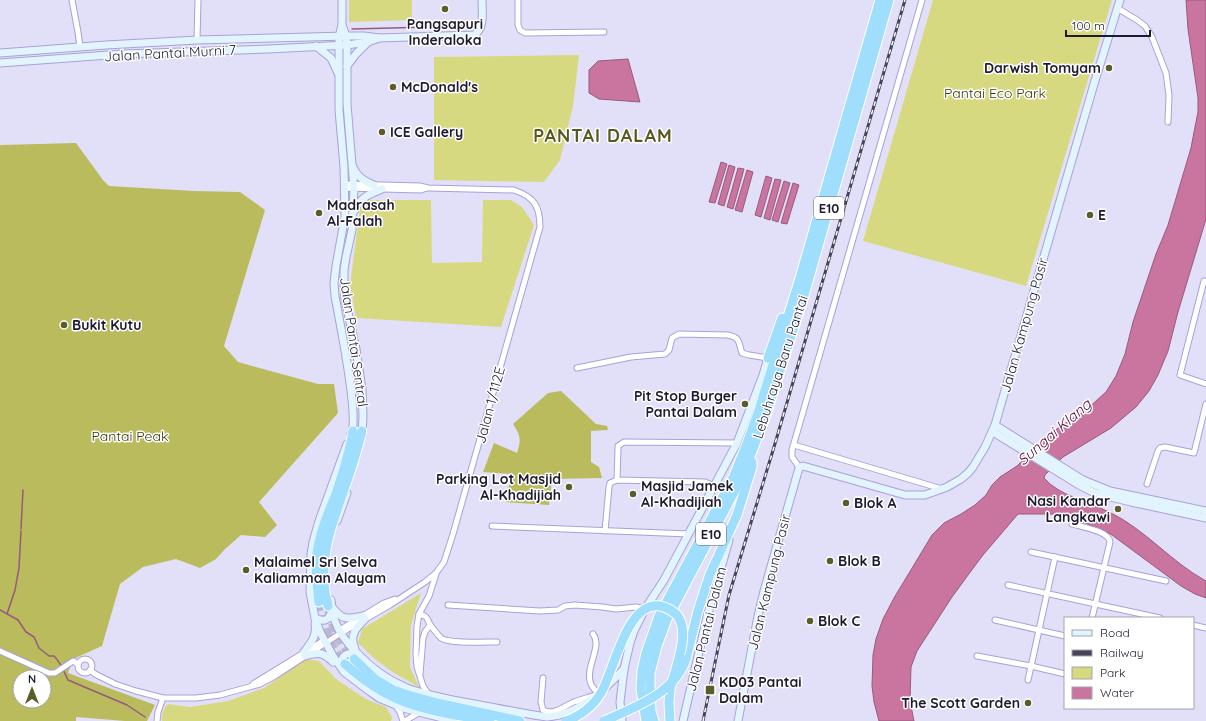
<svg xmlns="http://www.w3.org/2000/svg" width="1206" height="721" font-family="Quicksand,sans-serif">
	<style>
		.green { fill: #d7d981 }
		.forest { fill: #babb5c; fill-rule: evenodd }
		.water { fill: #ca75a0; stroke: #965a7e }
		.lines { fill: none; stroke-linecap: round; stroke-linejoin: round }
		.stream { stroke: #965a7e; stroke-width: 1.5 }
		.highway-tunnel { stroke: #bbb9d0; stroke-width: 9; stroke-dasharray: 9 4.5; stroke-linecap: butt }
		.street-casing { stroke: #a8a1d9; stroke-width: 7 }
		.secondary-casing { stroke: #a8a1d9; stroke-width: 9 }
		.highway-casing { stroke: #fff; stroke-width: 11 }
		.street { stroke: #fff; stroke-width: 5 }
		.secondary { stroke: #e2f5fe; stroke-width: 7 }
		.highway { stroke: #9fdffd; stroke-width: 9 }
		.rail-casing { stroke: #464459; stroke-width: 3 }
		.rail { stroke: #fff; stroke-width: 1.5; stroke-dasharray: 4.5; stroke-linecap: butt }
		.highway-bridge-casing { stroke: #fff; stroke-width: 11; stroke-linecap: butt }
		.highway-bridge { stroke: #9fdffd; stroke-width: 9 }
		.poi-dot { fill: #5b5c29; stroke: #fff; stroke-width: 1.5 }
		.labels { text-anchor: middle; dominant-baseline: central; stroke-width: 3; stroke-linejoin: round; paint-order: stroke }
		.shield { fill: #fff; stroke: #625f6e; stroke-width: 1 }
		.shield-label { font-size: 13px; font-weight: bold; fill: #1e1b30 }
		.poi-label { font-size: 14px; font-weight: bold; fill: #1e1b30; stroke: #fff; text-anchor: start }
		.street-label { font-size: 14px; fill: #1e1b30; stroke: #fff }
		.park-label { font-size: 14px; fill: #38380f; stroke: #fff }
		.water-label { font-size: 15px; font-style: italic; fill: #590b3b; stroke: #fff }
		.district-label { font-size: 18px; font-weight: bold; letter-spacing: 1px; fill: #59591e; stroke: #fff }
	</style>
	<rect width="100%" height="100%" fill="#e2e0f8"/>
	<g class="green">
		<path d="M349,0h63v20l-63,2z"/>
		<path d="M933,0h179l-86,286 -163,-45z"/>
		<path d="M579,55l-6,51 -13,54 -16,22 -110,-2v-123z"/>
		<path d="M368,200h63l1,63 50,-1 1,-62h28l11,7 12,18 -33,102 -145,-9 -6,-33 10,-76z"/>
		<path d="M421,593l-10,32 -1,42 9,20 -25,-14 -18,-13 -18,-17 4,-14z"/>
		<path d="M306,659l13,2 17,18 19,13 13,8 18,7 6,10 -1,4h-229c-1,-7 1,-12 6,-17l22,3 38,-6 36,-13z"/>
	</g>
	<g class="forest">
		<path d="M76,143l27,37 6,6 85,5 46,1 25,18 -41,136 14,16 80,22h16l4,29 -79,89 18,23 -12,12 -24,-2 -16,14 -9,10 -16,9 -24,-9 -33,8 -23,17 -18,62 -29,13 -5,14 87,32 -8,16h-22l-49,-4v4h-76v-576zM20,677h24v24h-24z"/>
		<path d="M561,391l35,33 11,2 1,4 -17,1v31l8,5 3,11 -50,1 -3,26 -43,-3 5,-28 -28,-2 11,-29 23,10c4,-13 4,-17 -4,-29l35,-31z"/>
	</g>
	<g class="water">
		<path d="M1186,0h20v219l-28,93 -10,39 -10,24 -9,16 -13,16 -25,21 -48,29 -18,18 -1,3c14,17 45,24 65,34 36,17 62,50 97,69v17l-11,-4 -14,-8 -69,-51 -14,-7 -38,-14h-42l-35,41 -12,16 -19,26 -35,54 -6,16 -1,34 4,20h-35l-5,-19 -2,-16 1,-31 3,-16 7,-20 11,-21 38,-63 12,-12 17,-9 14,-9 11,-10 6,-10 8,-8 17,-11 29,-29 15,-11 25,-16 20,-18 10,-16 9,-22 8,-32 23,-68 12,-29 23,-77 4,-21 3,-15v-14l-10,-69z"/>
		<path d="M628,59l12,43 -41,-3 -10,-6v-23l9,-9z"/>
		<path d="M721,162l6,2 -12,39 -6,-1z"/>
		<path d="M729,165l6,2 -11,39 -6,-2z"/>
		<path d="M738,168l6,1 -11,40 -6,-2z"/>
		<path d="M747,170l6,2 -11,40 -7,-2z"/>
		<path d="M766,176l6,2 -11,39 -6,-2z"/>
		<path d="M775,179l6,1 -11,40 -6,-2z"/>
		<path d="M784,181l6,2 -12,39 -6,-2z"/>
		<path d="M793,183l6,2 -12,39 -6,-1z"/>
	</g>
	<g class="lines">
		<g class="stream">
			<path d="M352,29l118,-3"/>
			<path d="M21,529l2,-39"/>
			<path d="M0,610l18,10 8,12 8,5 5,11 10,8h5c7,7 10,16 14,24l59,25 18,12"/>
			<path d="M7,614l8,-24 4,-22 2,-37"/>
		</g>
		<g class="highway-tunnel">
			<path d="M319,602c6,26 8,41 26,62"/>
			<path d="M329,610c4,19 11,34 25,49"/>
		</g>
		<defs>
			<g id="street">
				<path d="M72,0l6,32 2,15"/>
				<path d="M518,0v25l2,5 5,3 79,-1"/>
				<path d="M1117,8l20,12 8,6 7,11 14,36 3,22 -1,27"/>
				<path d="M197,40l1,-40"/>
				<path d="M344,188l77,2 6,-2"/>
				<path d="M1204,281l-24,94 26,9"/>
				<path d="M577,368l54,-11 34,-3 4,-4 3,-12 7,-4 49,1c13,3 10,7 14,18l7,2 19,3"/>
				<path d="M794,445l148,44"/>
				<path d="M799,467l-7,-10v-7l130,-450"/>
				<path d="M617,480l1,-32v-2l6,-4 113,1"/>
				<path d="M1147,484l11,-33 2,-3 5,-1 29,6 12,-49"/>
				<path d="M1072,524c10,3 37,7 38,18l-18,76"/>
				<path d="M492,526l197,8"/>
				<path d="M605,531l4,-44 1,-4 7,-3 88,2 9,4"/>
				<path d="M1031,552l135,29"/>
				<path d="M1008,585l152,33"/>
				<path d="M448,605l92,6 18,-1 7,-4 10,-1 27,2 14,2 20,-2 9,2"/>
				<path d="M419,614c11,3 7,5 12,12 3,4 7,9 10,12 8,6 44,4 56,4"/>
				<path d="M995,620l70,16"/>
				<path d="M1193,625l13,3"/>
				<path d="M343,628l41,-25 11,-4"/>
				<path d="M0,651l49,22h6l18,-12 5,3"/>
				<path d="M977,656l54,10 34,8"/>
				<circle cx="85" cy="666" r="7"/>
				<path d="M90,670l5,4 20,10 21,7 27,7h33l24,-3 29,-8 11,-3 15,-8 66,-43 49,-28 35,-23 11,-9 8,-11 9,-28 87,-307c0,-21 -6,-30 -26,-37l-86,-2 -8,-2 -76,-2"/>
				<path d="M420,674l3,-36 2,-6 5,-7"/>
				<path d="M543,678l-2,24 2,8c11,6 21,-4 31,-8 8,-3 16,-5 24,-8 -2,-3 -6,-7 -7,-10 -7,-16 12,-37 2,-50"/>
				<path d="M1028,680l27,-123"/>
				<path d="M253,684l70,-43"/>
				<path d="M429,695l-6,-9 -6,-19 -1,-13 1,-28 2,-12 10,-18 7,-22"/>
				<path d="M396,706l4,6 3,9"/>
				<path d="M157,721l1,-9 5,-14"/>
				<path d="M405,721l15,-9"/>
			</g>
			<g id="secondary">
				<path d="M342,0v25l-3,12v73l5,57 1,49 -9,50 -2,17 1,13c4,23 25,122 16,138"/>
				<path d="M342,25l4,11 1,9v59l7,85 -2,41 -6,27 -2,13v13l1,16 11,50 6,40 1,27 -1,19"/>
				<path d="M316,46l15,12 7,15"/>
				<path d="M0,53l106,-8 91,-5 149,-4h18l15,2 95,-3c11,-6 8,-24 8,-35"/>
				<path d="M0,63l122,-9 147,-5 78,-4 21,-3 11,-4"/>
				<path d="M347,66l9,-12 12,-12"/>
				<path d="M353,167c4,10 11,14 21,18"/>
				<path d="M355,210c5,-13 15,-16 27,-21"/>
				<path d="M995,425l88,55 27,11 96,20"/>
				<path d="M993,432l86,53 16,8 36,9 75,16"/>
				<path d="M347,444l-28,77 -6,21 -2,12 -1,38 5,26 5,14 13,24 11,16 25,19 10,7 24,10 51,13"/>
				<path d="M337,521l10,-28"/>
				<path d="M331,600c1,7 1,14 4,21 4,12 13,23 22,32 35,37 65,41 112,50 26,5 52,10 78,14 17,-1 34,-10 47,-20"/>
				<path d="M332,607c11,14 15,12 31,9"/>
				<path d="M315,618c10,5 15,2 17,-9"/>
				<path d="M355,649c-6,-14 1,-21 10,-30"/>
				<path d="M304,652c7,-9 13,-16 11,-28"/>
				<path d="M305,656c14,-4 18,-4 28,6"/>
				<path d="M342,668l-1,-7c3,-8 9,-9 17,-7"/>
				<path d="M605,688l19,-19"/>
				<path d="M622,721l-2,-19 4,-33 6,-26 4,-12 11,-22 19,-29 73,-137 26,-68 5,-17"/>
				<path d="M683,721l24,-104 22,-77"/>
				<path d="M738,721l20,-105 6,-25 35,-123 4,-2 102,29h20l22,-8 14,-8 7,-6 5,-6 12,-20 10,-22 99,-341 26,-84"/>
			</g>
			<g id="highway">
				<path d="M768,358l14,-40"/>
				<path d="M319,602c-2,-17 -4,-33 -2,-49 3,-21 11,-40 19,-59 7,-21 14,-42 17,-63"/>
				<path d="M328,606c-13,-47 6,-87 21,-131 5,-15 9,-29 13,-44"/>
				<path d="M354,659l22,21 17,10 15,5 29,8 83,18"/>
				<path d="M686,659l12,-48 12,-37 27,-59 15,-48v-5"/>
				<path d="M345,664c18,16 37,30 60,38 27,10 57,14 85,19"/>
				<path d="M646,721l-5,-32 1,-18 4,-18 13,-37 75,-140 12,-30 13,-36 41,-132 80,-278"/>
				<path d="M654,721l-3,-9 -1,-22v-17l7,-27 10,-27 75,-142 24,-62 36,-113 87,-302"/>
				<path d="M670,721l-1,-18 1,-14"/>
			</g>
		</defs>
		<use href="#street" class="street-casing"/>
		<use href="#secondary" class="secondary-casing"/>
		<use href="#highway" class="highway-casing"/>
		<use href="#street" class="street"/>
		<use href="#secondary" class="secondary"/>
		<use href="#highway" class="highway"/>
		<defs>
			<path id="rail" d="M703,721l26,-126 45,-148 131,-447"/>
		</defs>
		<use href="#rail" class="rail-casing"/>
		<use href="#rail" class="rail"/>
		<defs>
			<g id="highway-bridge">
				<path d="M566,721c14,-5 27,-15 35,-28 13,-22 26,-93 59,-87 6,1 11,4 16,8 16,16 -1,56 -6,75"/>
				<path d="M604,721c31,-14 70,-27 82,-62"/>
			</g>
		</defs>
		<use href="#highway-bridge" class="highway-bridge-casing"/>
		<use href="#highway-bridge" class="highway-bridge"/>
	</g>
	<g class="poi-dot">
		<circle cx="445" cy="9" r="4"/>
		<circle cx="1109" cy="68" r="4"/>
		<circle cx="393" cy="87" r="4"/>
		<circle cx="382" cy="132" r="4"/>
		<circle cx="319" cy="213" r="4"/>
		<circle cx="1090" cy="215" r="4"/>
		<circle cx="64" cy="325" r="4"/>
		<circle cx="745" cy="404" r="4"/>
		<circle cx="569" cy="487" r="4"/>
		<circle cx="633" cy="494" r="4"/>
		<circle cx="846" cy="503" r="4"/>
		<circle cx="1118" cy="509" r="4"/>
		<circle cx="830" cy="561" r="4"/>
		<circle cx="246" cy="570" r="4"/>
		<circle cx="810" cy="621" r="4"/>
		<rect x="705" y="685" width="10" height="10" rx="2"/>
		<circle cx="1028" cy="703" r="4"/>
	</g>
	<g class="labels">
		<g class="shield">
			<rect x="814" y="197" width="30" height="22" rx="3"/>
			<rect x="696" y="523" width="30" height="22" rx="3"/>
		</g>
		<g class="shield-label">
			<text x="829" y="208">E10</text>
			<text x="711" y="534">E10</text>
		</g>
		<g class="poi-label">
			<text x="445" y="24" text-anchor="middle">Pangsapuri<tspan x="445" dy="16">Inderaloka</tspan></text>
			<text x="1101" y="68" text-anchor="end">Darwish Tomyam</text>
			<text x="401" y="87">McDonald's</text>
			<text x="390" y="132">ICE Gallery</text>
			<text x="327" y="205">Madrasah<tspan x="327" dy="16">Al-Falah</tspan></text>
			<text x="1098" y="215">E</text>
			<text x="72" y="325">Bukit Kutu</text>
			<text x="737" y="396" text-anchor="end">Pit Stop Burger<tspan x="737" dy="16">Pantai Dalam</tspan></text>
			<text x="561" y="479" text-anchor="end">Parking Lot Masjid<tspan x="561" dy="16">Al-Khadijiah</tspan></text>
			<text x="641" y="486">Masjid Jamek<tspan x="641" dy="16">Al-Khadijiah</tspan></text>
			<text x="1110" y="501" text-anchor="end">Nasi Kandar<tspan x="1110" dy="16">Langkawi</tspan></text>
			<text x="854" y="503">Blok A</text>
			<text x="838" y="561">Blok B</text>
			<text x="254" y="562">Malaimel Sri Selva<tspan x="254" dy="16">Kaliamman Alayam</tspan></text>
			<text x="818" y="621">Blok C</text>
			<text x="719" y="682">KD03 Pantai<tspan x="719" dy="16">Dalam</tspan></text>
			<text x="1020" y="703" text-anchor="end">The Scott Garden</text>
		</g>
		<g class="street-label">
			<text transform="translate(170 53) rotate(-3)">Jalan Pantai Murni 7</text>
			<text transform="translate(1024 325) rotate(-74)">Jalan Kampung Pasir</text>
			<text transform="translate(354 342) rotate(82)">Jalan Pantai Sentral</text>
			<text transform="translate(780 367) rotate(-72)">Lebuhraya Baru Pantai</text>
			<text transform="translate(490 405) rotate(-75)">Jalan 1/112E</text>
			<text transform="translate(769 582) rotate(-76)">Jalan Kampung Pasir</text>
			<text transform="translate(706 629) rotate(-76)">Jalan Pantai Dalam</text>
		</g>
		<g class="park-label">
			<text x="995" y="93">Pantai Eco Park</text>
			<text x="130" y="436">Pantai Peak</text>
		</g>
		<g class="water-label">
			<text transform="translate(1054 432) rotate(-41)">Sungai Klang</text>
		</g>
		<g class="district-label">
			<text x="603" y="135">PANTAI DALAM</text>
		</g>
	</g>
	<rect x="1064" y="617" width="130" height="92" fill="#ffffff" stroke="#a5a4ac"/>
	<rect x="1072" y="630" width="20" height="6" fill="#e2f5fe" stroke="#a5a4ac"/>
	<text x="1100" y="637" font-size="12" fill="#1e1b30">Road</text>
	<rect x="1072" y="650" width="20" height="6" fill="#464459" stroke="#a5a4ac"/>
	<text x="1100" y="657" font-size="12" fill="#1e1b30">Railway</text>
	<rect x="1072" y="667" width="20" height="12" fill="#d7d981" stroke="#a5a4ac"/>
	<text x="1100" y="677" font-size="12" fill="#1e1b30">Park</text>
	<rect x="1072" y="687" width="20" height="12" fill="#ca75a0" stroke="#a5a4ac"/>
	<text x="1100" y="697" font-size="12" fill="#1e1b30">Water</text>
	<g transform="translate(32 689)"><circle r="19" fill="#ffffff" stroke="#a5a4ac"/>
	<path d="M0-3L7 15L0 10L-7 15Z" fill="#5b5c29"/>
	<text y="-6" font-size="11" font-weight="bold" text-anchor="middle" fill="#1e1b30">N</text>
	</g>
	<path d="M1066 30v6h84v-6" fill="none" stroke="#1e1b30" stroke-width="2"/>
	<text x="1072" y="30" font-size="12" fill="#1e1b30" stroke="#ffffff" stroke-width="3" paint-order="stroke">100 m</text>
</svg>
